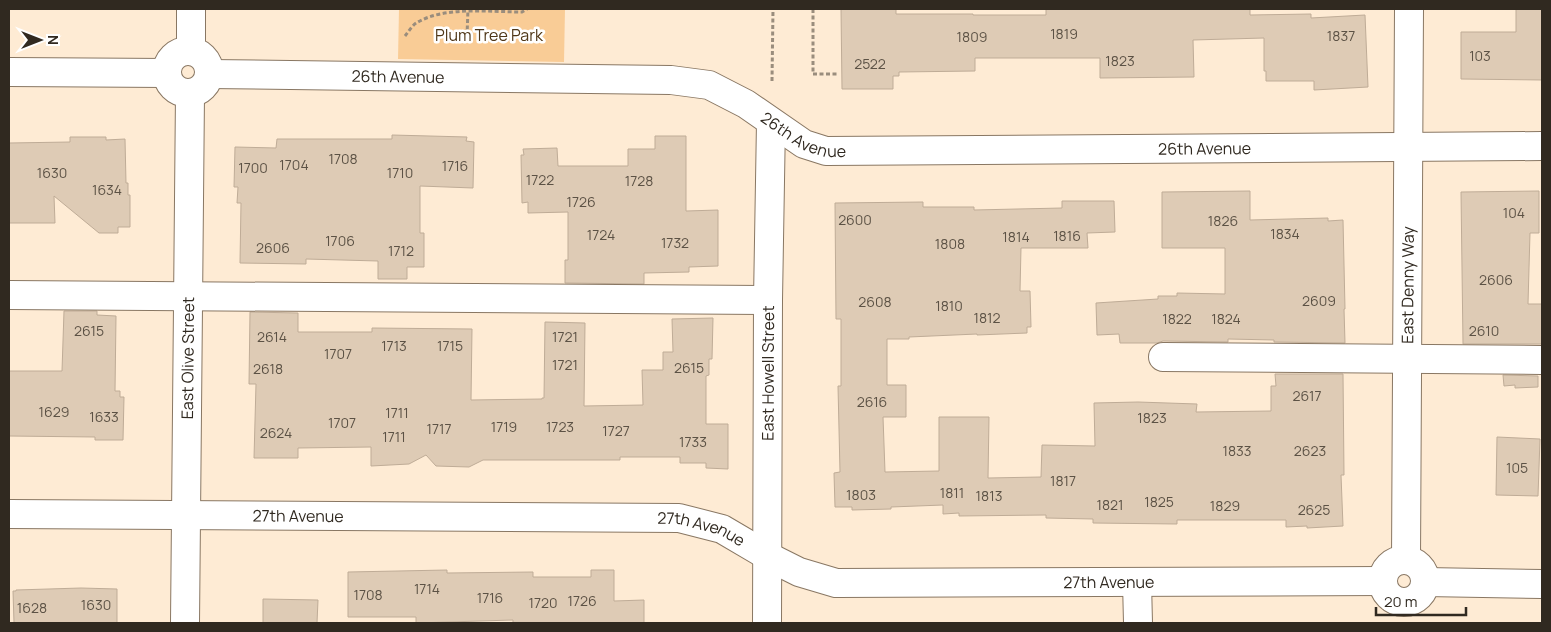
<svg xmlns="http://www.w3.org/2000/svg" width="1551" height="632" font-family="Manrope,sans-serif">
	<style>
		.green { fill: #f9cc96 }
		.building { fill: #decbb5; stroke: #bfac97 }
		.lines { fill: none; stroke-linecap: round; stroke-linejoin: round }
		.minor-casing { stroke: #897763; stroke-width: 30 }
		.path { stroke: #9a8d7d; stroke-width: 3; stroke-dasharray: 4 2.5; stroke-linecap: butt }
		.minor { stroke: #fff; stroke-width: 28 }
		.labels { text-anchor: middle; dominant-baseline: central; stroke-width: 5; stroke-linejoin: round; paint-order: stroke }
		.number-label { font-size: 14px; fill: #5c5245 }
		.park-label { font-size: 16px; fill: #4f3718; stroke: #fff }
		.street-label { font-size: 16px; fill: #302920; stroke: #fff }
	</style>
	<rect width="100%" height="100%" fill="#feebd4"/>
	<path class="green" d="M399,9h166l-1,53 -166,-3z"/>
	<g class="building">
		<path d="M841,9h55v5h77v1h73v-6h204v6l61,-1v4l54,-3 3,72 -54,3v-9h-48v-10h-2v-33l-71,2 1,37 -94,1v-20h-125v13l-76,1v4h-6v13h-51z"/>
		<path d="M1516,9h26v71l-81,-1v-47h55z"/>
		<path d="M392,135l75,2 -1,4 8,1 -1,46 -53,-2v47h4v34h-17v12h-29v-18l-72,-2v5l-66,-1 1,-60h-4l1,-16h-4l1,-40 41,1 1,-9h115z"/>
		<path d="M655,136h31v75l32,-1v56l-29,1v5l-45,1v11l-79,-1v-23h3v-48l-40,1v-11l-6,1 -1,-48h3l-1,-6 34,-1 1,18h70v-17h27z"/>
		<path d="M70,137h36v3l19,-1 1,44h2v12h2v32h-12v6h-19l-45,-37 1,27h-46v-80l61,-1z"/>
		<path d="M1250,191v29l78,-2v3l15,-1 2,89h-1l1,34 -71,-1v-2l-46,-1v3l-65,-1 -6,2h-37l-1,-9 -22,1 -1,-32 62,-4v-3h19v-3l48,1v-46h-63v-56z"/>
		<path d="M1539,191v42h-9l-2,71h14v40h-79l-2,-152z"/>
		<path d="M1062,201h52l1,31 -28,1 1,15h-67l-1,43h10l1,36h-4v6l-50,2v-1l-68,3v2h-22v46h19v32h-23l2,55 54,-1v-54h50l-1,61 53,-1 1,-32 53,1 -1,-43 44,-1 59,2 -1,8 75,-1v-25h5l-1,-12h68l1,101h-3l2,51 -36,2v-2l-21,1v-7h-109v4l-84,-1v-4l-47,-1v-3l-87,1v-3l-16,1v-9l-52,2v2l-39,1v-3h-17l-1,-34 6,-1 -2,-86h3v-67h-5l-1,-116 88,-1v5h51v3l88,-2z"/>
		<path d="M64,311h33v4l19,1 -1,75h5v6h4l-1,43h-28v-3l-86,-1v-65h53z"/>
		<path d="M250,312l48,1v19h74v-4l100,1 -1,71 71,-1v-1h2l1,-76 40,1 -1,83 59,-1 -1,-35h21v-18h10l-1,-33 41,-1 -1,41h-3v16l-3,1v48h22v45l-22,-1v-5h-26v-6h-60v3h-137l-14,7 -33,-1 -10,-11 -17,9 -38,2v-19l-73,1v10h-44l2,-74h-7z"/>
		<path d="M1503,375l35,1v11l-23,1v-3l-11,1z"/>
		<path d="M1497,437l43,2 -2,57 -42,-1z"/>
		<path d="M447,570v3l86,-1v5h58v-7h23v31l30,-1v23h-131v-3l-97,3v-6h-68v-45z"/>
		<path d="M81,588l36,1v34h-103l-1,-32h3v-1z"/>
		<path d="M263,599l55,1 -1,23h-54z"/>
	</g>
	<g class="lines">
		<defs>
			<g id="minor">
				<circle cx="188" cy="72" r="21"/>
				<path d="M191,51v-42"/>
				<path d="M9,72l158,1"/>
				<path id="s1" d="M209,74l462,6 38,5 37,19 58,40 22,7 716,-5"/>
				<path d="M9,295l759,5"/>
				<path d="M1163,357l379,3"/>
				<path id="s2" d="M9,514l670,4 43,11 51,30 26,13 37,11 547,-2"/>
				<path id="s3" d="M1406,560l3,-551"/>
				<circle cx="1404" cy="581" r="21"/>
				<path d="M1137,582l1,41"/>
				<path d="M1425,582l117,2"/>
				<path id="s4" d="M185,623l5,-529"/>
				<path id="s5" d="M767,623l1,-323 3,-178"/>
			</g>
		</defs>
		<use href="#minor" class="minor-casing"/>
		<g class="path">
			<path d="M813,9v65h26"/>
			<path d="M405,36c4,-5 8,-12 13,-14 28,-16 73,-10 104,-10l5,-3"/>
			<path d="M467,36l1,-27"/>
			<path d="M772,81l1,-72"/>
		</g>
		<use href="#minor" class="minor"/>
	</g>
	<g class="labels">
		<g class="number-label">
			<text x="1064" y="33">1819</text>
			<text x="1341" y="35">1837</text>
			<text x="972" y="36">1809</text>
			<text x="1480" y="55">103</text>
			<text x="1120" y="60">1823</text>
			<text x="870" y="63">2522</text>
			<text x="343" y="158">1708</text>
			<text x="294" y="164">1704</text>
			<text x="455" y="165">1716</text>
			<text x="253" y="167">1700</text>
			<text x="52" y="172">1630</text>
			<text x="400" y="172">1710</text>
			<text x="540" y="179">1722</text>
			<text x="639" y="180">1728</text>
			<text x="107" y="189">1634</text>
			<text x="581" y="201">1726</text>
			<text x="1514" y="212">104</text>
			<text x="855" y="219">2600</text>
			<text x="1223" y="220">1826</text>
			<text x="1285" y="233">1834</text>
			<text x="601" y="234">1724</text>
			<text x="1067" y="235">1816</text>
			<text x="1016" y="236">1814</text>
			<text x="340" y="240">1706</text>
			<text x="675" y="242">1732</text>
			<text x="950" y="243">1808</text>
			<text x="273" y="247">2606</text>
			<text x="401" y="250">1712</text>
			<text x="1496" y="279">2606</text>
			<text x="1319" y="300">2609</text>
			<text x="875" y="301">2608</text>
			<text x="949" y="305">1810</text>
			<text x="987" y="317">1812</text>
			<text x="1177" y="318">1822</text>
			<text x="1226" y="318">1824</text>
			<text x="89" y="330">2615</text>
			<text x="1484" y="330">2610</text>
			<text x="272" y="336">2614</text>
			<text x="565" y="336">1721</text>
			<text x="394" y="345">1713</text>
			<text x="450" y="345">1715</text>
			<text x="338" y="353">1707</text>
			<text x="565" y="364">1721</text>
			<text x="689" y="367">2615</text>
			<text x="268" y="368">2618</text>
			<text x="1307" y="395">2617</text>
			<text x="872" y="401">2616</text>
			<text x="54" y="411">1629</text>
			<text x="397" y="412">1711</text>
			<text x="104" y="416">1633</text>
			<text x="1152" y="417">1823</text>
			<text x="342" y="422">1707</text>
			<text x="504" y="426">1719</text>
			<text x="560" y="426">1723</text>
			<text x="439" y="428">1717</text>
			<text x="616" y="430">1727</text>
			<text x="276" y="432">2624</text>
			<text x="394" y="436">1711</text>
			<text x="693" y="441">1733</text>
			<text x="1237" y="450">1833</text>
			<text x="1310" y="450">2623</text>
			<text x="1517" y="467">105</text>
			<text x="1063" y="480">1817</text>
			<text x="952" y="492">1811</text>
			<text x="861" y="494">1803</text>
			<text x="989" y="495">1813</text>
			<text x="1159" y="501">1825</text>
			<text x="1110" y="504">1821</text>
			<text x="1225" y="505">1829</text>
			<text x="1314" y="509">2625</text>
			<text x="427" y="588">1714</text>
			<text x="368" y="594">1708</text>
			<text x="490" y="597">1716</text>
			<text x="582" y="600">1726</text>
			<text x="543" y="602">1720</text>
			<text x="96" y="604">1630</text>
			<text x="32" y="607">1628</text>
		</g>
		<g class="park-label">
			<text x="489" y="35">Plum Tree Park</text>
		</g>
		<g class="street-label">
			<text stroke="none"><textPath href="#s1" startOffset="189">26th Avenue</textPath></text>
			<text stroke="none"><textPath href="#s1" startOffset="609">26th Avenue</textPath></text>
			<text stroke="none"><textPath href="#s1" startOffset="1014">26th Avenue</textPath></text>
			<text stroke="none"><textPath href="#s3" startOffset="275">East Denny Way</textPath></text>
			<text stroke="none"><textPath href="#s4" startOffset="265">East Olive Street</textPath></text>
			<text stroke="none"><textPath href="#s5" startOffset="250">East Howell Street</textPath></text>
			<text stroke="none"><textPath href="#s2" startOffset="289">27th Avenue</textPath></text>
			<text stroke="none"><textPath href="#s2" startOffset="694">27th Avenue</textPath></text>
			<text stroke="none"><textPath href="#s2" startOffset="1114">27th Avenue</textPath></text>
		</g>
	</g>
	<rect width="1551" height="632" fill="none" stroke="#302920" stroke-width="20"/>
	<g transform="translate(40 40) rotate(90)" stroke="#ffffff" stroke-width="4" paint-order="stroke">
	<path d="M0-4L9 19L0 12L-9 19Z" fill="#302920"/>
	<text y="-8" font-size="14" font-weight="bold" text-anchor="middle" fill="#302920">N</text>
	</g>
	<path d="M1376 607v8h90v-8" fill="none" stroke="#302920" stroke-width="2.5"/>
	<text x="1384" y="607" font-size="15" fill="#302920" stroke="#ffffff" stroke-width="4" paint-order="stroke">20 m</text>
</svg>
